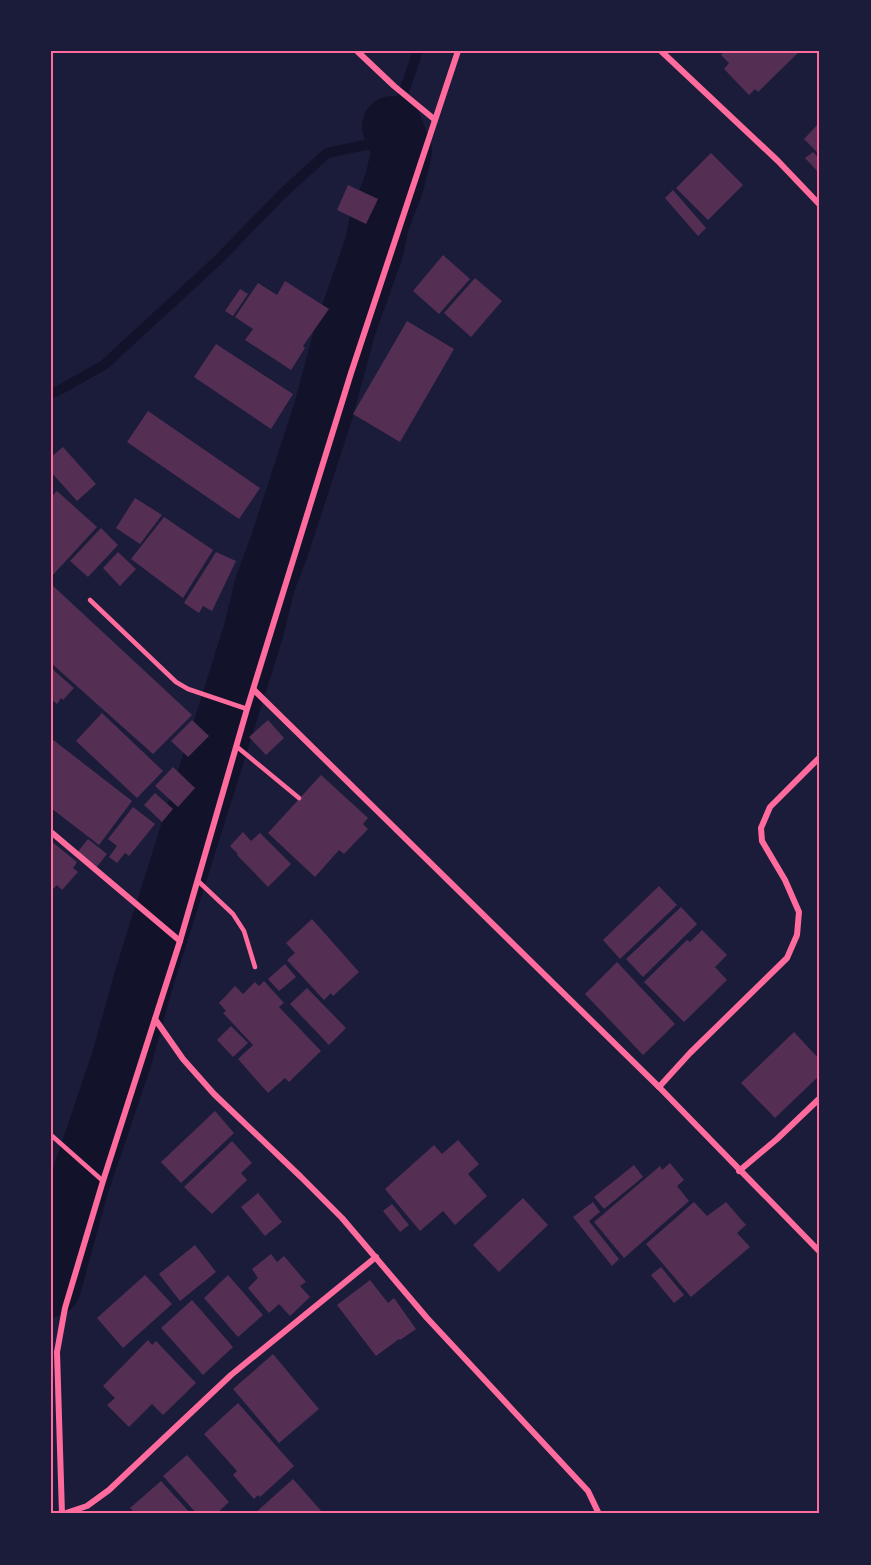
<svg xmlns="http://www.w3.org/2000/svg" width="871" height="1565" font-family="Raleway,sans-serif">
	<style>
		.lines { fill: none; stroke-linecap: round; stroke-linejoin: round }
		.stream { stroke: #12122b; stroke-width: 10 }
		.river { stroke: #12122b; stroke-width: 60 }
		.building { fill: #542f53 }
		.service { stroke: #ff6b9d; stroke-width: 4.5 }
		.minor { stroke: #ff6b9d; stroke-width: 6 }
		.neatline { fill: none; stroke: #ff6b9d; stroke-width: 2 }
	</style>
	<rect width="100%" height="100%" fill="#1b1b3a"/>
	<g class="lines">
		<path class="stream" d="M51,392h5l48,-27 114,-105 62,-64 47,-43 43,-9 22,-18 26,-75"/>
		<path class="river" d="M51,1287l27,-99 44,-130 21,-76 110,-349 12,-49 15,-40 43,-132 23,-85 28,-79 5,-25 15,-39 8,-33 -10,-25"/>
	</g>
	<g class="building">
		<path d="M724,51h76l-42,41 -3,-3 -6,6 -25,-26 5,-6 -8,-8z"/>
		<path d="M820,122v33l-16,-16z"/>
		<path d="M813,152l7,7v15l-15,-16z"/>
		<path d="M711,153l32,32 -35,35 -32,-32z"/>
		<path d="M348,185l30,14 -12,25 -29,-14z"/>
		<path d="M673,190l33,38 -8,8 -33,-38z"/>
		<path d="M443,255l27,24 -31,35 -26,-23z"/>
		<path d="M475,278l27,23 -31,36 -27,-24z"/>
		<path d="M285,281l44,28 -26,37 2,2 -14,22 -46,-30 8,-11 -18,-12 23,-34 19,12z"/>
		<path d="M240,289l8,5 -15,22 -8,-5z"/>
		<path d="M407,321l47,28 -54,93 -47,-28z"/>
		<path d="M216,344l77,50 -22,35 -77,-52z"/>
		<path d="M148,411l112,77 -21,31 -112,-77z"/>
		<path d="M63,447l33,37 -19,17 -26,-29v-15z"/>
		<path d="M57,491l40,36 -46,50v-80z"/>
		<path d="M135,498l27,17 -22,29 -24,-16z"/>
		<path d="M164,517l49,33 -30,48 -52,-39z"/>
		<path d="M101,528l17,17 -30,32 -18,-16z"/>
		<path d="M118,552l18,17 -16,17 -17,-18z"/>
		<path d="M216,552l20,9 -24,50 -9,-5 -4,7 -15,-10z"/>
		<path d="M51,584l141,131 -39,39 -102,-91z"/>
		<path d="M51,668l23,20 -11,12 -2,-2 -4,6 -6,-5z"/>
		<path d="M102,713l61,58 -26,27 -61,-57z"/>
		<path d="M192,720l17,16 -21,21 -17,-16z"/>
		<path d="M268,720l16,18 -18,17 -17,-18z"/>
		<path d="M52,739l80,62 -33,44 -48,-37z"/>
		<path d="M173,767l22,21 -17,19 -23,-21z"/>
		<path d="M321,775l47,43 -5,6 5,5 -24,25 -5,-4 -24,27 -47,-44z"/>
		<path d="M155,793l18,16 -11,13 -18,-17z"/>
		<path d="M133,807l22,17 -26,32 -4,-3 -8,10 -8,-6 8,-11 -9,-7z"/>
		<path d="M243,832l8,9 9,-8 31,31 -23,23 -31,-32 1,-1 -8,-8z"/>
		<path d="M88,839l19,15 -12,15 -19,-15z"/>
		<path d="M51,841l26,21 -4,6 5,4 -16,18 -5,-5 -6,6z"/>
		<path d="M659,886l18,19 -57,54 -17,-19z"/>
		<path d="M681,907l16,17 -54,53 -17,-18z"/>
		<path d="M312,919l47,53 -26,24 -2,-3 -7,7 -37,-40 8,-7 -9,-10z"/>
		<path d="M702,930l25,25 -12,12 12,13 -43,42 -40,-40 43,-42 3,2z"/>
		<path d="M617,962l58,62 -32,31 -58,-61z"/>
		<path d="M285,964l11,13 -17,14 -11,-12z"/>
		<path d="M264,981l20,22 -5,4 42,44 -32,31 -4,-4 -17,15 -30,-34 15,-14 -30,-32 3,-2 -7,-8 16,-17 8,8 12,-12 4,4z"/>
		<path d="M307,988l39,40 -17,17 -39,-41z"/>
		<path d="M231,1026l17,17 -15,14 -16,-17z"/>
		<path d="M794,1032l26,28v15l-45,43 -34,-35z"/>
		<path d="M215,1111l19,22 -53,50 -20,-21z"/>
		<path d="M458,1140l21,24 -11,10 19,22 -32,29 -12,-14 -23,20 -35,-42 49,-44 8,9z"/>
		<path d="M232,1141l20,22 -11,10 6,7 -35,34 -28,-27z"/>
		<path d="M670,1163l14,17 -7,6 12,15 -65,57 -30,-36 66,-56 2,4z"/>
		<path d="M634,1165l9,12 -39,32 -10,-12z"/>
		<path d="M258,1193l24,29 -17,14 -24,-29z"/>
		<path d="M523,1198l25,27 -49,47 -26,-27z"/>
		<path d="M593,1202l7,10 -11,9 30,38 -7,7 -39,-49z"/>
		<path d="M694,1202l13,14 19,-14 20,23 -9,8 13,14 -59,50 -45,-53z"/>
		<path d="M392,1204l17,21 -9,7 -17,-21z"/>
		<path d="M195,1245l21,27 -36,29 -21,-27z"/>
		<path d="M271,1254l6,8 7,-6 22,26 -6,4 10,11 -20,19 -11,-12 -10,9 -21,-25 10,-10 -6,-9z"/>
		<path d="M661,1267l23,28 -10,8 -23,-28z"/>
		<path d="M145,1275l27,29 -49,44 -26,-30z"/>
		<path d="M228,1275l35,40 -25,22 -34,-39z"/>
		<path d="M370,1280l18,23 6,-5 22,31 -16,11 -1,-1 -23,17 -39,-51z"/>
		<path d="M192,1300l41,47 -30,28 -42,-47z"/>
		<path d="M148,1340l4,5 4,-4 40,42 -33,32 -11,-11 -23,23 -22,-22 8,-7 -12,-12z"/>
		<path d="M273,1354l46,55 -40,34 -46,-54z"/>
		<path d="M238,1403l56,63 -34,31 -2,-2 -4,4 -21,-24 4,-4 -33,-37z"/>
		<path d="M187,1455l42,47 -13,12h-19l-34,-38z"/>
		<path d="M293,1479l30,34 -2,1h-67z"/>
		<path d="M161,1481l30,33h-55l-6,-6z"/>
	</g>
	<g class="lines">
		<g class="service">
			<path d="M90,600l86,82 12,7 59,20"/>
			<path d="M236,746l63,52"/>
			<path d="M198,881l35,33 11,17 11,36"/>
			<path d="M51,1135l52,46"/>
		</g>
		<g class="minor">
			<path d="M357,51l37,35 40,33"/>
			<path d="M661,51l117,110 42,44"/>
			<path d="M254,690l405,397 161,165"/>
			<path d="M51,832l129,109"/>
			<path d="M155,1019l28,40 31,35 87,83 41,41 85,100 161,173 11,23"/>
			<path d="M659,1087l31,-34 97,-95 10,-23 2,-23 -14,-32 -23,-39 -1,-13 9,-21 50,-50"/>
			<path d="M739,1171l38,-32 43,-41"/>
			<path d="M62,1514l-5,-162 8,-44 38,-127 77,-240 67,-232 104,-336 107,-322"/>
			<path d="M63,1514l24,-8 22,-16 122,-115 145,-118"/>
		</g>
	</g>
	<rect width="871" height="1565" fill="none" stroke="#1b1b3a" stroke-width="105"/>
	<rect x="52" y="52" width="766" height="1460" class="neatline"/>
</svg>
